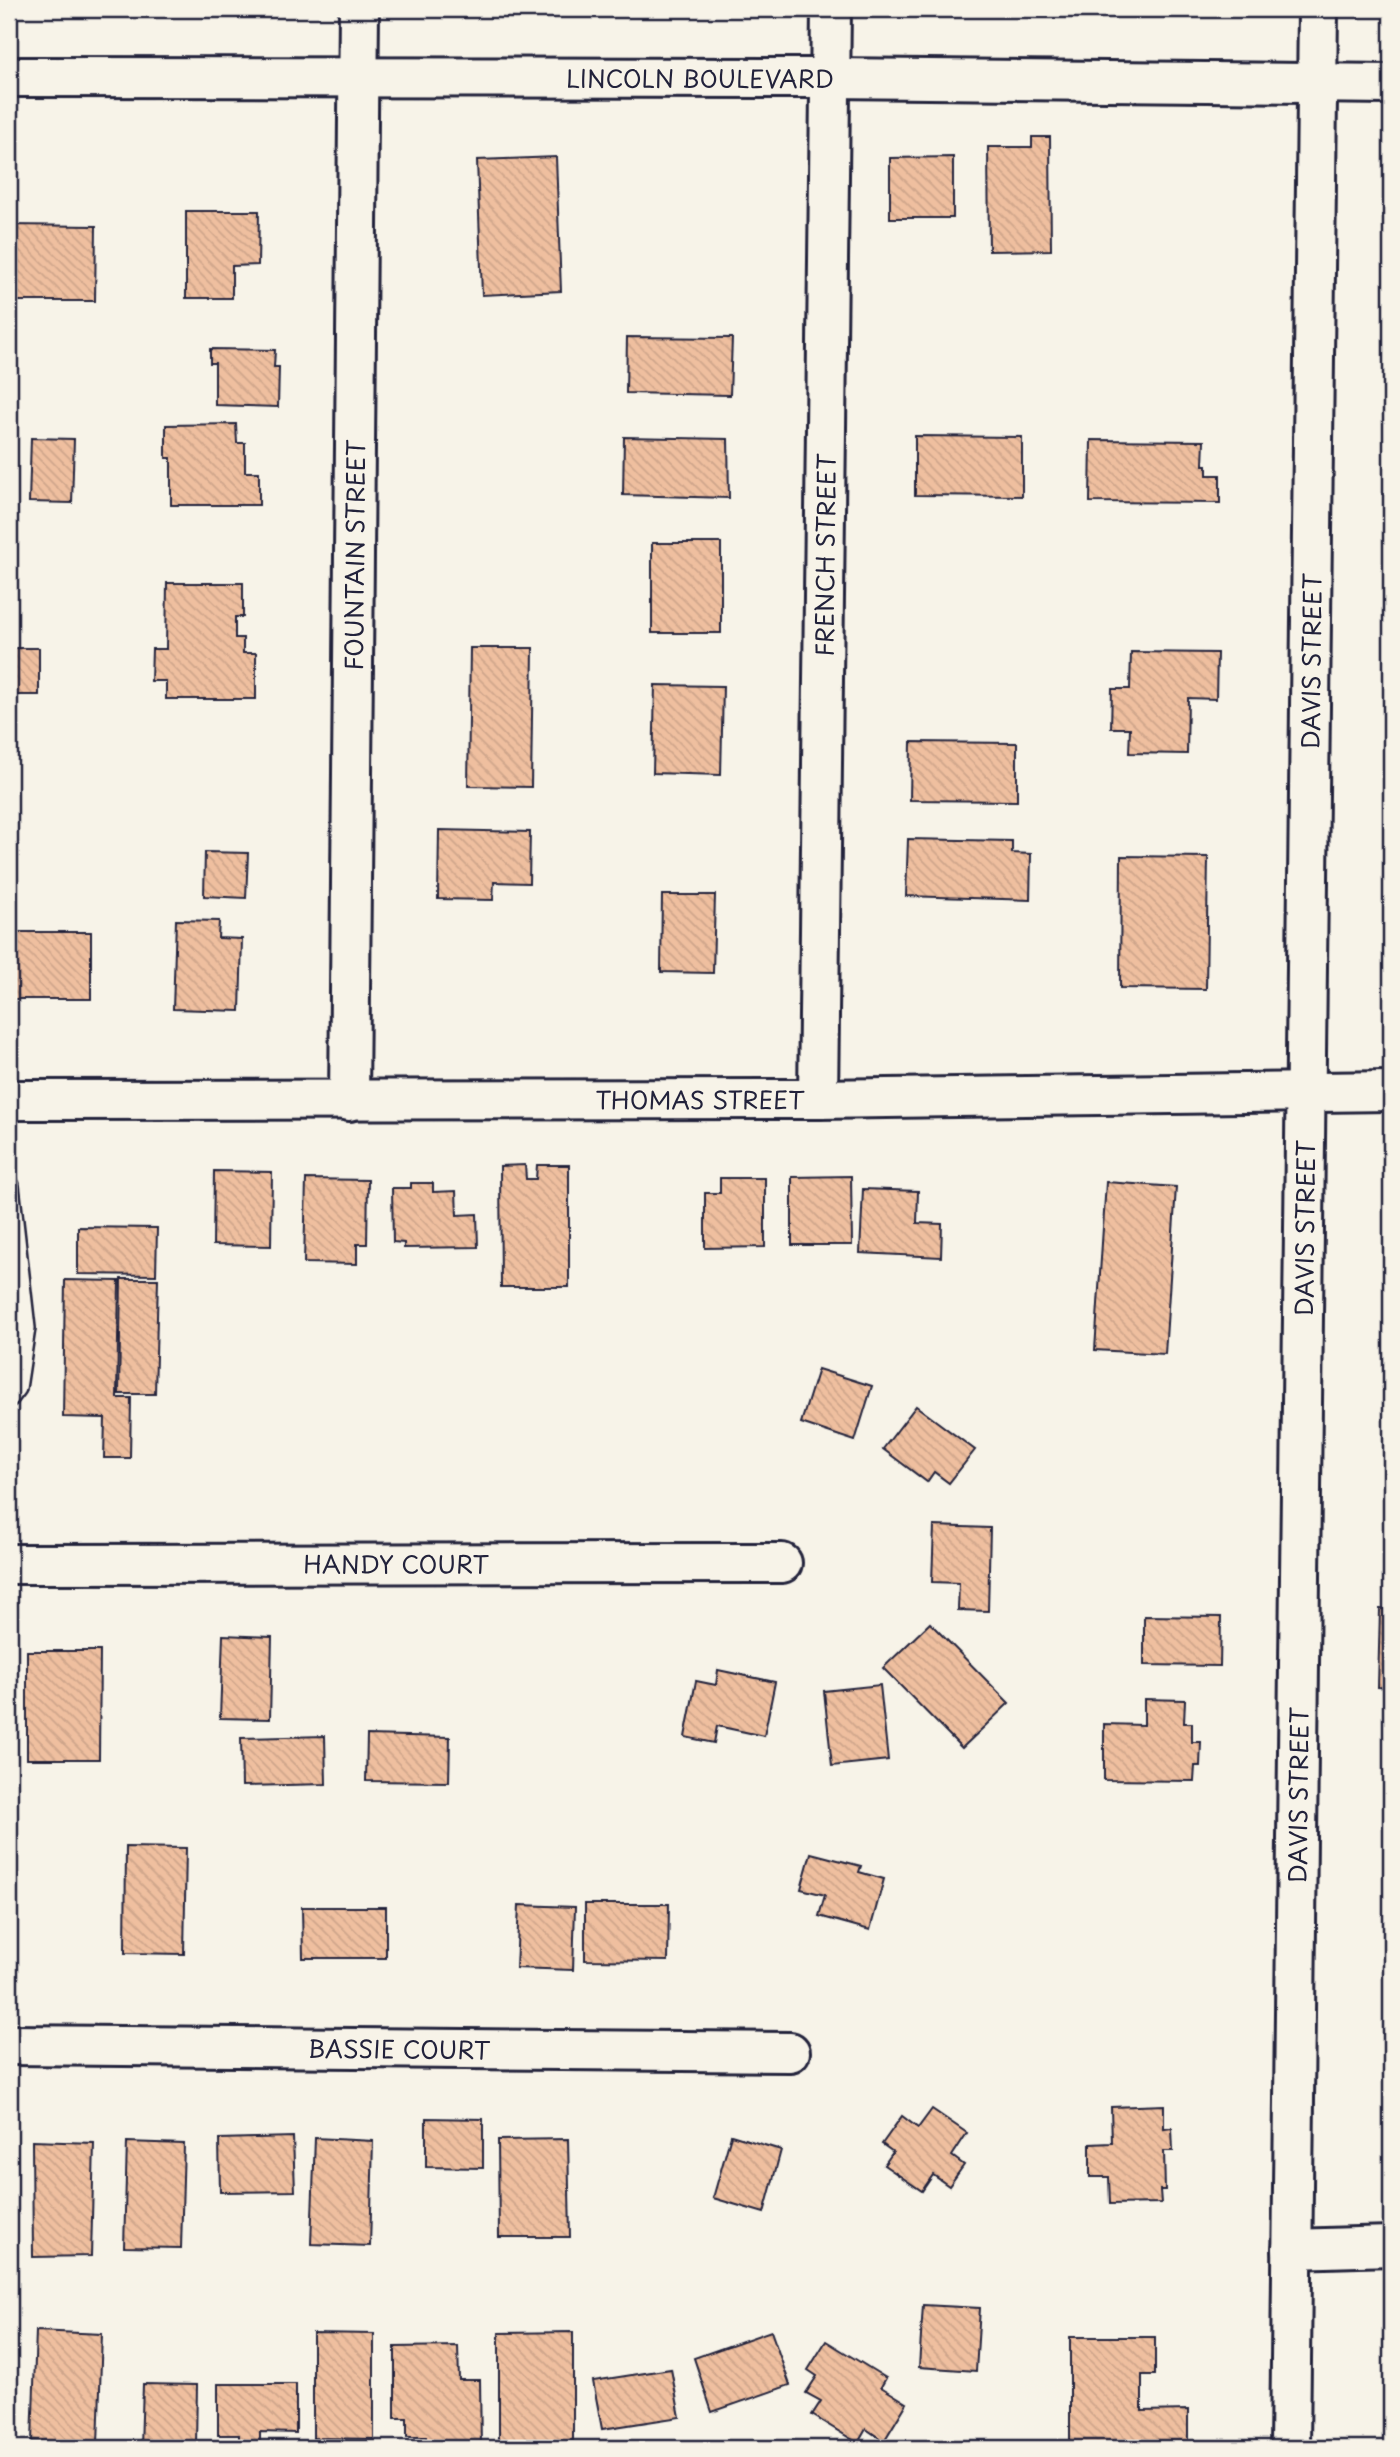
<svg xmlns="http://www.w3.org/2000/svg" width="1400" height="2457" font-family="'Playpen Sans',sans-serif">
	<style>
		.building { fill: url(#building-back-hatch); stroke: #22223b; stroke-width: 2 }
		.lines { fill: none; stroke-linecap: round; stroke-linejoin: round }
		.service-casing { stroke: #22223b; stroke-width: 24 }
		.minor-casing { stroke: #22223b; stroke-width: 44 }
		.service { stroke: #f7f3e8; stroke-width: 19 }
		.minor { stroke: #f7f3e8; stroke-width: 38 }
		.labels { text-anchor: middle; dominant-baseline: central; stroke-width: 5; stroke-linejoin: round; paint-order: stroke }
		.street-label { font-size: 24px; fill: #22223b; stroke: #f7f3e8 }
	</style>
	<defs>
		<pattern id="building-back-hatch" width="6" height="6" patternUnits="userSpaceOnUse" patternTransform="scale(1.75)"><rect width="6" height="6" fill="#efbf9f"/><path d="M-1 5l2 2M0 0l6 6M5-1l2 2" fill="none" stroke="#cda48a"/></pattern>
	</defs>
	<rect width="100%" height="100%" fill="#f7f3e8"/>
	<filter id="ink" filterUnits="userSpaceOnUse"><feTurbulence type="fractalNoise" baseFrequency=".0143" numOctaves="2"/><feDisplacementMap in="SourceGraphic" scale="14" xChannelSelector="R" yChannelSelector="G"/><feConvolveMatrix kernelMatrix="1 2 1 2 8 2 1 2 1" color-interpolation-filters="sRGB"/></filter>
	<g filter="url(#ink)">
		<g class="building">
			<path d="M1032,137h18l1,113 -62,1 -1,-104h44z"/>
			<path d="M556,157l5,134 -79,4 -5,-135z"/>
			<path d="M953,157v61h-63v-60z"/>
			<path d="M186,211h73l-1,54 -26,1v32h-46z"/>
			<path d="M9,225l87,1 -1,75h-86z"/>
			<path d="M627,337l105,1 -2,57 -104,-2z"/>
			<path d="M210,349l65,1 -1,17h5l-1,40 -63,-2v-42h-5z"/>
			<path d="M236,424l1,19h8v29h14v33h-88v-47h-5v-33z"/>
			<path d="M915,436l107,1v59l-107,-1z"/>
			<path d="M624,437l104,2 1,59 -106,-3z"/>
			<path d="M31,438l43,1 -2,64 -43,-1z"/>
			<path d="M1091,440l113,1 -1,24h4v10h13v28l-130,-1z"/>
			<rect x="652" y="543" width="69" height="90"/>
			<path d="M167,583h76v34h-8v21h8v15h13v46h-90v-18h-15l1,-32h14z"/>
			<rect x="9" y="648" width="30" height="47"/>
			<path d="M470,648h63l-2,139 -63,-1z"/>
			<path d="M1131,652l86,1 -1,46 -28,-1 -1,56 -58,-1 1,-25h-19l1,-39h18z"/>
			<path d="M655,685l68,1 -2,89 -68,-2z"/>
			<path d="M911,742l106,1v58l-107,-1z"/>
			<path d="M439,830l91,2 -1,51 -35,-1 -1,18 -55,-1z"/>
			<path d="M908,839l104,2v12l19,1 -1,46 -124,-4z"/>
			<path d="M205,852l43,1 -2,45 -42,-2z"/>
			<path d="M1121,856l87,1 -2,132 -86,-1z"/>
			<path d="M662,895h53l-2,78 -52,-1z"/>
			<path d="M176,920l43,1 -1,17 24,1 -2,72 -67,-2z"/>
			<rect x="9" y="932" width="82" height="67"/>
			<path d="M525,1165l1,14h10l1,-14h32v122h-68l-1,-121z"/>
			<path d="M214,1171l58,1 -1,74 -58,-1z"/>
			<path d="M851,1176l1,69h-60v-68z"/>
			<path d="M720,1178h45v69l-60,1v-55h15z"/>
			<path d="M306,1179l62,1 -1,64h-10v20l-53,-1z"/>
			<path d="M1106,1182l70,5 -11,167 -70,-4z"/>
			<path d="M411,1183h22v9l23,-1 1,24 20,-1 1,33 -74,1v-5l-11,-1 -1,-54h19z"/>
			<path d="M863,1189l55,2 -1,32 25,1 -1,33 -81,-4z"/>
			<path d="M78,1227l79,1 -1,47 -78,-1z"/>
			<path d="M121,1279h37l-3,115h-36z"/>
			<path d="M65,1280l54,1 -2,117h14l-1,60h-26l1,-40 -42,-1z"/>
			<path d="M818,1369l54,17 -17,55 -54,-18z"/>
			<path d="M916,1406l59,44 -26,33 -15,-11 -7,10 -44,-33z"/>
			<path d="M934,1526l56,2 -2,83 -30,-1 1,-27 -27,-1z"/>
			<path d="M1380,1609l11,1v78l-13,-1z"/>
			<path d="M1144,1616l77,1 -1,49 -76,-1z"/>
			<path d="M930,1623l79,80 -47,45 -79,-80z"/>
			<path d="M223,1635l49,2 -2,82 -50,-1z"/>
			<path d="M27,1651h73l-1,108h-72z"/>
			<path d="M718,1670l57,12 -11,54 -47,-10 -3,17 -29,-6 11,-56 20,4z"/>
			<path d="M880,1685l8,75 -56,6 -8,-75z"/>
			<path d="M1144,1699l41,1 -1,23h8v19h9l-1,24h-5l-1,15 -90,-1v-56l40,1z"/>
			<path d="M367,1735l83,2 -1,45 -83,-1z"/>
			<path d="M325,1736l1,48 -84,2 -1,-48z"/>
			<path d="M126,1847l60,1 -2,106 -59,-1z"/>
			<path d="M811,1853l50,13 -2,6 25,7 -14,51 -51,-14 6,-21 -24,-6z"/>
			<path d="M585,1904h84l-1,57 -83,-1z"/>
			<path d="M519,1905l56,2 -2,63 -57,-2z"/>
			<path d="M302,1907h84v51h-83z"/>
			<path d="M1164,2105v24l8,-1 1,23h-9l1,39h-5l1,13 -51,1 -1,-27h-19v-33l22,-1 -1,-36z"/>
			<path d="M932,2109l35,24 -15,23 12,9 -15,21 -16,-11 -11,16 -38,-26 9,-13 -11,-8 20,-28 16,12z"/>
			<path d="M426,2118l57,1v49l-57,-1z"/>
			<path d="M731,2135l50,15 -17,63 -51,-15z"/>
			<path d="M293,2137l2,54 -75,1 -1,-53z"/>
			<path d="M315,2138l58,3 -3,105 -59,-2z"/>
			<path d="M568,2139l2,98h-71l-1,-97z"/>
			<path d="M32,2141l62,2 -3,113 -58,1z"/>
			<path d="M127,2142l57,2 -3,104 -57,-1z"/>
			<path d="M923,2305l57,3 -4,63 -57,-4z"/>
			<path d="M36,2331l66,3 -4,110 -66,-3z"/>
			<path d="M771,2331l19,54 -78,27 -18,-54z"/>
			<path d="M573,2332v109h-74v-108z"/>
			<path d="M313,2333l61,1v105l-61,-1z"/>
			<path d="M1070,2337h85v38h-13v36l46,-1v38h-44l-1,-2h-17v2h-56z"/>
			<path d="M826,2341l60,37 -5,9 26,16 -23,38 -18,-12 -8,14 -46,-28 9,-14 -15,-8 11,-17 -9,-6z"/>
			<path d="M458,2346l1,34h21l1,68h-55v-11h-19v-19h-12v-71z"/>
			<path d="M671,2369l9,48 -78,12 -9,-48z"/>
			<path d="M143,2384l54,1 -1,60h-17v3h-38z"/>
			<path d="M218,2384h78v49l-36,-1v16h-21v-13h-21z"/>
			<rect x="1389" y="2414" width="2" height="34"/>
		</g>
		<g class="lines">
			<defs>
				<path id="service" d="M9,1186l16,142 -9,60 -7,9"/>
				<g id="minor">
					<path id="s1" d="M9,77l821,1 561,6"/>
					<path id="s2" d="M818,1099l13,-1090"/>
					<path id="s3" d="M9,1100l809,-1 573,-8"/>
					<path id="s4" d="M349,1101l10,-1092"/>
					<path id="s5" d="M9,1564l773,-1"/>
					<path id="s6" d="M9,2045l781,7"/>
					<path d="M1292,2249l99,-3"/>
					<path id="s7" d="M1290,2448l28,-2439"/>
				</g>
			</defs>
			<use href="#service" class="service-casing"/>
			<use href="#minor" class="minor-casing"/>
			<use href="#service" class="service"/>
			<use href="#minor" class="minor"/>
		</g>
	</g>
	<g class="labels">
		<g class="street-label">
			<text stroke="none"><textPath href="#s1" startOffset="691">LINCOLN BOULEVARD</textPath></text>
			<text stroke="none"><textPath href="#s2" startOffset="544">FRENCH STREET</textPath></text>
			<text stroke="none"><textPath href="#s4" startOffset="546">FOUNTAIN STREET</textPath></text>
			<text stroke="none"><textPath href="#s7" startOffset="1787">DAVIS STREET</textPath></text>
			<text stroke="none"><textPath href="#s3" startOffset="691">THOMAS STREET</textPath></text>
			<text stroke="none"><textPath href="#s7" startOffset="1220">DAVIS STREET</textPath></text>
			<text stroke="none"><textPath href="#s5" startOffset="387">HANDY COURT</textPath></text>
			<text stroke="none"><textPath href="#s7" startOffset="653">DAVIS STREET</textPath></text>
			<text stroke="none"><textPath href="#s6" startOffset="390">BASSIE COURT</textPath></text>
		</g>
	</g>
	<rect width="1400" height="2457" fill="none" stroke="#f7f3e8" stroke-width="35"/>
	<rect x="18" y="18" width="1365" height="2422" fill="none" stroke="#22223b" stroke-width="2.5" filter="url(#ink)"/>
</svg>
